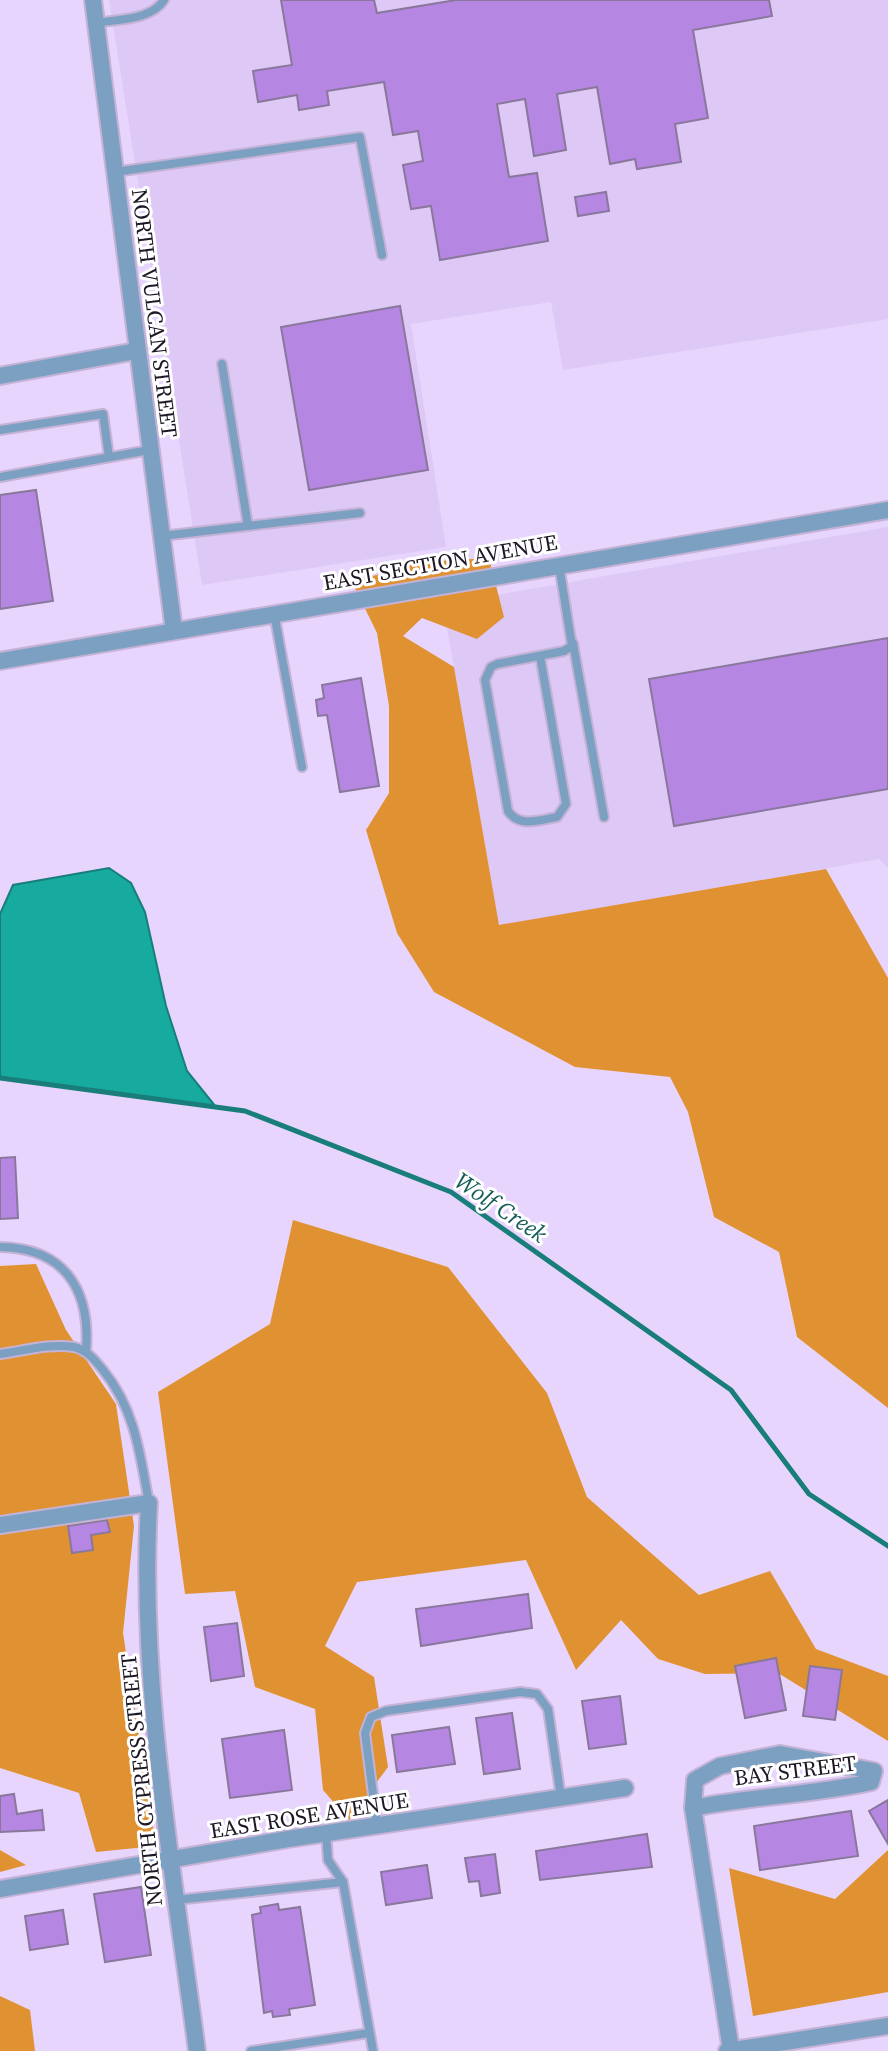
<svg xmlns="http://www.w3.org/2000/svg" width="888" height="2051" font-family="'Source Serif 4',serif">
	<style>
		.built { fill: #dec8f6 }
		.forest { fill: #e09233 }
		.water { fill: #17aa9f; stroke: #197e7a; stroke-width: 2 }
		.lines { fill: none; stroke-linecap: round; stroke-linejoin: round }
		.stream { stroke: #197e7a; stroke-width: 5 }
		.building { fill: #b686e3; stroke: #89789b; stroke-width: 2 }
		.lane-casing { stroke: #c4b3d6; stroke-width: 12 }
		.street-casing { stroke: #c4b3d6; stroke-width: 20 }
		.lane { stroke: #7ca0c1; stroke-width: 8 }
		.street { stroke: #7ca0c1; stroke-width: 16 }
		.labels { text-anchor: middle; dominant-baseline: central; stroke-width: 6; stroke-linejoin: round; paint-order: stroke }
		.street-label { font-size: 22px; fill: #1e1725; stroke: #fff }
		.water-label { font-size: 24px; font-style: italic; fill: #145c57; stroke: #fff }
	</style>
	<rect width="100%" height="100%" fill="#e8d5fd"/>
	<g class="built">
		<path d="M109,0h779v319l-325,51 -12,-68 -140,22 35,223 -244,38z"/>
		<path d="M888,527v341l-9,-9 -380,67 -56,-322z"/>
	</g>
	<g class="forest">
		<path d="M489,558l15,59 -27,22 -55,-21 -19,18 51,31 45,258 327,-56 62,109v430l-91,-71 -18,-85 -65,-35 -26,-105 -18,-35 -95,-10 -141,-75 -37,-59 -31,-103 23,-37v-87l-12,-73 -25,-51 69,-20z"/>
		<path d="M293,1220l155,47 99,126 40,104 112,98 71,-24 46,78 72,27v65l-110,-68 -73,1 -47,-15 -37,-39 -45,50 -50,-110 -169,22 -32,64 49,31 14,90 -39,53 -26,-30 -8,-81 -60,-22 -20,-96 -50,3 -27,-202 112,-68z"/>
		<path d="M36,1264l30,66 50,74 18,122 -11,107 33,213 -60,6 -17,-59 -79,-25v-502z"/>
		<path d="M0,1850l26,15 -26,7z"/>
		<path d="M888,1850v142l-135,24 -24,-148 106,31z"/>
		<path d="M0,1996l30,14 5,41h-35z"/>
	</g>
	<path class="water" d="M109,868l22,15 14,29 21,94 21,65 29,36 -216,-29v-164l13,-29z"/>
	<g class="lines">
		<path class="stream" d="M0,1078l245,33 206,81 280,198 78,104 79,52"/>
	</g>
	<g class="building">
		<path d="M281,0h93l3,13 79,-13h313l3,16 -79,14 15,88 -33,6 6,38 -44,7 -2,-10 -25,5 -13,-77 -40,7 9,56 -32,6 -9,-57 -28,5 12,73 28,-4 11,68 -108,19 -9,-54 -20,3 -8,-44 20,-4 -5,-30 -25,4 -9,-53 -57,9 2,14 -30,5 -2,-15 -39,7 -5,-31 39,-6z"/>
		<path d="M606,192l3,19 -31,5 -3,-19z"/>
		<path d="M400,306l28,164 -119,20 -28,-163z"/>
		<path d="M36,490l17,111 -53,8v-114z"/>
		<path d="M888,638v151l-214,37 -25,-147z"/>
		<path d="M361,678l18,108 -39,6 -13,-77 -9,1 -2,-16 8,-2 -2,-13z"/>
		<path d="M15,1157l3,61 -18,1v-61z"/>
		<path d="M107,1520l3,12 -19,3 2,15 -21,3 -4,-27z"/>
		<path d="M528,1594l4,34 -111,18 -5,-37z"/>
		<path d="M237,1623l7,53 -33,5 -7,-54z"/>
		<path d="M776,1658l10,52 -41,8 -10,-52z"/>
		<path d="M810,1666l32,4 -7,50 -32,-4z"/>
		<path d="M620,1696l6,48 -37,5 -7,-48z"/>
		<path d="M512,1713l8,56 -36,5 -8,-56z"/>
		<path d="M449,1727l6,37 -58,8 -5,-37z"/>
		<path d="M284,1730l8,60 -62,8 -8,-59z"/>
		<path d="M14,1794l3,20 25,-4 2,20 -44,2v-36z"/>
		<path d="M888,1800v44l-19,-33z"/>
		<path d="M851,1811l7,45 -98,14 -6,-44z"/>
		<path d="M647,1834l5,33 -112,13 -4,-29z"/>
		<path d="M495,1854l5,39 -19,3 -2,-15 -10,1 -4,-24z"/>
		<path d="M427,1865l5,33 -46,7 -5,-33z"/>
		<path d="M141,1887l10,68 -46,7 -11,-68z"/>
		<path d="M278,1904l1,6 21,-3 15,98 -26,4 1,6 -17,2 -1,-6 -8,2 -12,-98 9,-2 -1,-6z"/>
		<path d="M63,1910l5,34 -38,6 -5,-34z"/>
	</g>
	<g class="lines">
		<defs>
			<g id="lane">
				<path d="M97,23c22,-4 54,-3 67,-23"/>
				<path d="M115,172l245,-35 22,118"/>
				<path d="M222,364l26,162"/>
				<path d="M0,430l103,-16 6,43"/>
				<path d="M0,477l149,-27"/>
				<path d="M162,536l198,-23"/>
				<path d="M274,613l28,154"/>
				<path d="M573,643l31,174"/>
				<path d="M540,656l26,148 -9,13c-17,3 -38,11 -49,-6l-23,-131 6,-13 6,-3 67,-13 8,-5 -13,-81"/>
				<path d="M0,1247c65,1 91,43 86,105"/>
				<path d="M0,1354c23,-3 51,-11 74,-7 13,3 21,13 29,23 32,39 37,84 46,133"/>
				<path d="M377,1825l-12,-92 6,-16 15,-6 134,-19 17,2 11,15 13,89"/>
				<path d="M326,1833l2,27 15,22 30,169"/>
				<path d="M176,1900l167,-18"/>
				<path d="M251,2051l118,-18"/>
			</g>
			<g id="street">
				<path d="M93,0l81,631"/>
				<path d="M0,376l136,-25"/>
				<path d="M0,661l888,-151"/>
				<path d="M0,1525l149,-22c-10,183 24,367 48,548"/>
				<path d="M780,1754l94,17 -3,11c-58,13 -119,14 -178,26l2,-28 25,-14z"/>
				<path d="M693,1808l38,242"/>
				<path d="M0,1889l288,-50 337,-51"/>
				<path d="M727,2051l161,-25"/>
			</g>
		</defs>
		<use href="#lane" class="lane-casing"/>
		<use href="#street" class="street-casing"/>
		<use href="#lane" class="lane"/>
		<use href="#street" class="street"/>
	</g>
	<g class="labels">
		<g class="street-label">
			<text transform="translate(155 313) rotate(83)">NORTH VULCAN STREET</text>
			<text transform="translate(440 562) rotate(-10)">EAST SECTION AVENUE</text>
			<text transform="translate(795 1770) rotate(-7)">BAY STREET</text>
			<text transform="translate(141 1780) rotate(-96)">NORTH CYPRESS STREET</text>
			<text transform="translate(309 1815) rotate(-9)">EAST ROSE AVENUE</text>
		</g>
		<g class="water-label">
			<text transform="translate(501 1207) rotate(34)">Wolf Creek</text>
		</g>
	</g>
</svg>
